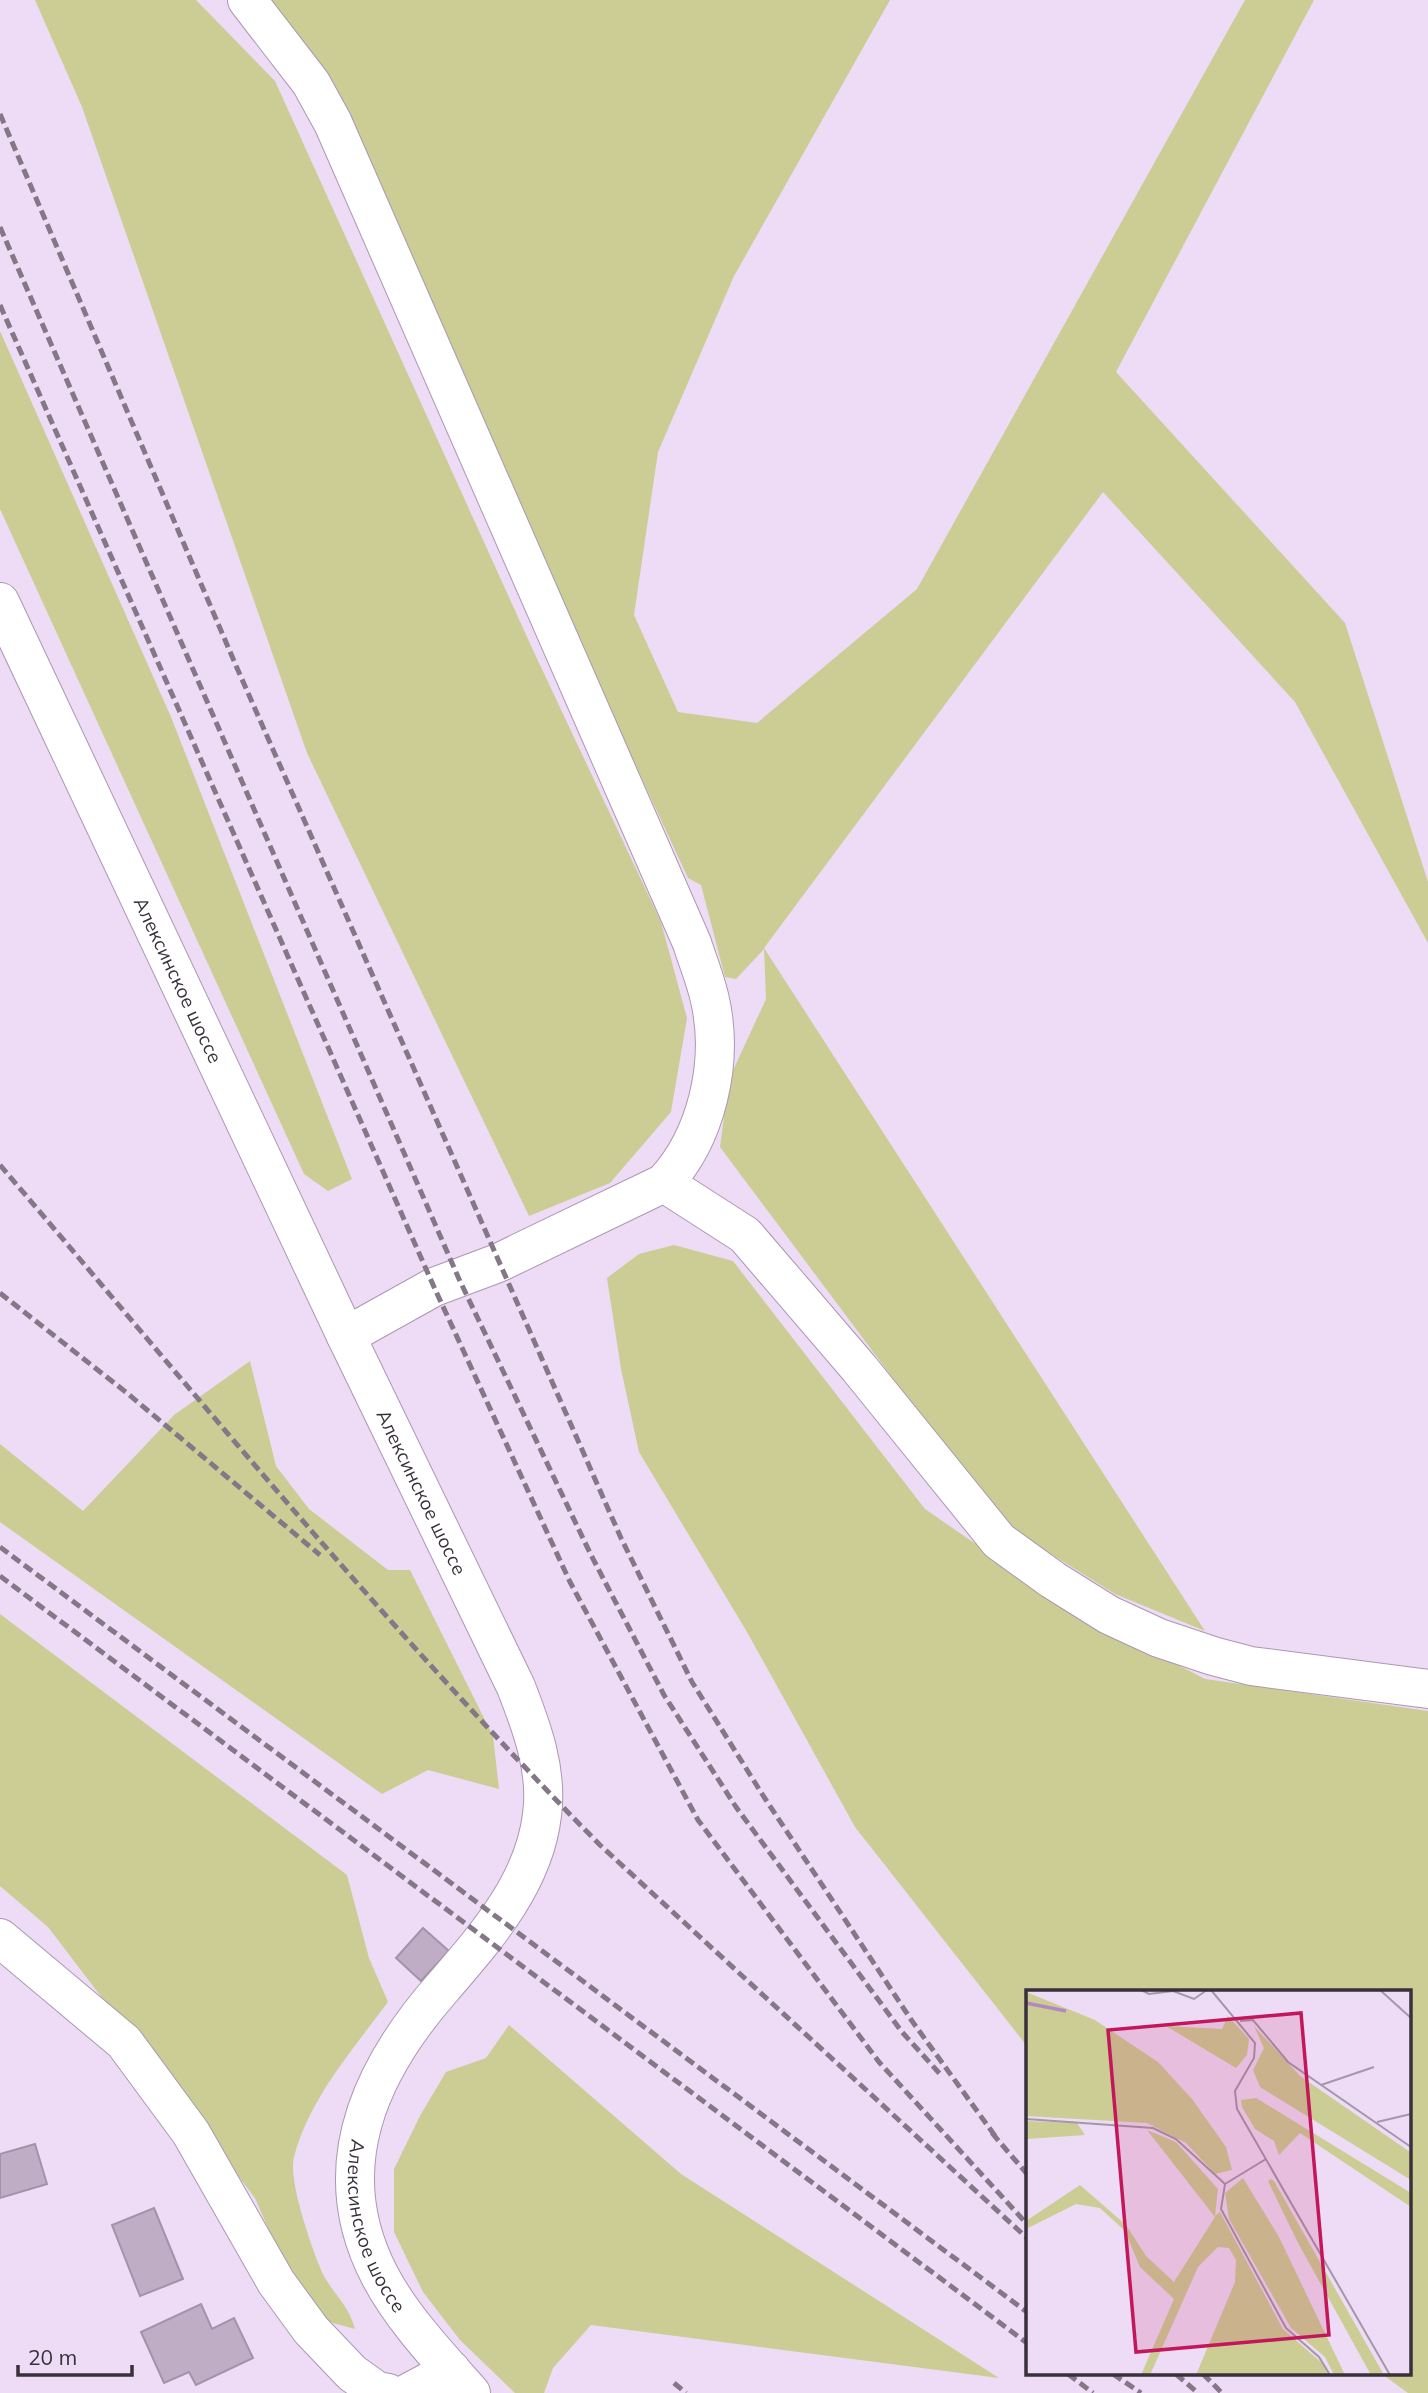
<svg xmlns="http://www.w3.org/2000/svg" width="1428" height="2393" font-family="Mulish,sans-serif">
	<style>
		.green { fill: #cbcd95 }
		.building { fill: #bfacc5; stroke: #a492aa; stroke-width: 2 }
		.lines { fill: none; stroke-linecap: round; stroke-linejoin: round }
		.minor-casing { stroke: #aa98b1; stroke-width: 40 }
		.major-casing { stroke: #aa98b1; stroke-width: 40 }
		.minor { stroke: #fff; stroke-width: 38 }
		.major { stroke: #fff; stroke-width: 38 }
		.rail { stroke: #847888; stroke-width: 5; stroke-dasharray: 10 5; stroke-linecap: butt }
		.labels { text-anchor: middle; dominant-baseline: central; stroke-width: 7; stroke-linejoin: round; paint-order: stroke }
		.street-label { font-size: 19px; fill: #38303a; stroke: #eedbf5 }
		.inset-river { fill: none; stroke: #b389c1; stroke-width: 3.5 }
		.inset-road { fill: none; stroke: #a597aa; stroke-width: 2 }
		.view { fill: #c2185b; fill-opacity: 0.15; stroke: #c2185b; stroke-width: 3.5 }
		.inset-edge { fill: none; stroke: #38303a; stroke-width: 3.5 }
	</style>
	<rect width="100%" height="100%" fill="#eedbf5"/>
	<g class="green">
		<path d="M35,0h161l79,81 257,567 129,274 26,96 -16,94 -61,71 -81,33 -222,-463 -225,-646z"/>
		<path d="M255,0h635l-156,276 -76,176 -24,163 44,97 79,11 160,-134 328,-589h69l-198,372 229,251 83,259v61l-133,-241 -192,-210 -339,456 441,683 -90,-37 -114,-71 -281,-376 9,-68 37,-80 -2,-50 -28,30 -11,-2 -24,-92 -13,-7 -138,-297z"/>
		<path d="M0,331l171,386 181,462 -24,12 -24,-17 -304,-665z"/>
		<path d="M674,1245l59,16 192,248 145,100 135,70 223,32v682h-20l-26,-19h27v-382h-382v54l-172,-219 -108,-195 -108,-180 -18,-83 -14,-91 32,-24z"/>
		<path d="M250,1361l26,105 33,43 79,61h22l83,166 6,53 -71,-19 -46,24 -382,-272v-78l83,67 91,-96z"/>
		<path d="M0,1614l347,261 22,83 19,44c-34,46 -79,97 -94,155 -6,23 16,85 25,108 9,25 29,37 36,64l-26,-7 -37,-39 -37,-85 -207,-271 -48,-41z"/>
		<path d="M509,2025l172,149 318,204 -408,-53 -38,43 -9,25h-29l-55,-53 -37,-48 -29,-60v-63l27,-55 25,-42 40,-14z"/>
	</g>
	<g class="building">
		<path d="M423,1928l26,23 -28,30 -25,-23z"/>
		<path d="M35,2144l12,40 -47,14v-44z"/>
		<path d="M154,2208l29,71 -43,17 -28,-71z"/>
		<path d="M201,2304l11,25 22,-11 19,40 -57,27 -7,-13 -25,11 -23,-51z"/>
	</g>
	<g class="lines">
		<defs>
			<g id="minor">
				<path d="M247,0l64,83 22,40 359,820c6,19 14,38 18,57 14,62 -3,137 -46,183l-166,80 -64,24 -88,49"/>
				<path d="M664,1183l81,52 114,133 140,173 54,39 56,35 50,23 54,18 38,10 177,23"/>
				<path d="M0,1938l124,104 67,91 85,149 35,48 41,43 25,18 11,2"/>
				<path d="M408,2393l43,-23"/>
			</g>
			<g id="major">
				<path id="s1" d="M0,602l346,734 170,351c16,41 32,84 26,128 -8,68 -56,122 -99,172 -74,84 -119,182 -63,289 22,42 59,81 91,117"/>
			</g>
		</defs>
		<use href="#minor" class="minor-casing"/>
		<use href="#major" class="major-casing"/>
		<use href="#minor" class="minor"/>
		<use href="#major" class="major"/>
		<g class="rail">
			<path d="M0,114l237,554 384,870 71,144 72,115 148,224 86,119"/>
			<path d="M0,227l459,1052 132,276 73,140 72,112 166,225 39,43"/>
			<path d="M0,305l434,982 136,295 128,238 181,242 148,162"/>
			<path d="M0,1165c196,230 387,464 600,680l427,393"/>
			<path d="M0,1293l127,100 193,162"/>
			<path d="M0,1547l1027,765"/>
			<path d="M0,1576l1027,767"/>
			<path d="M992,2133l35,41"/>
			<path d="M1068,2374l25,19"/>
			<path d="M1113,2374l28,19"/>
			<path d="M1176,2374l22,19"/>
			<path d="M1203,2374l19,19"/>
			<path d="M674,2383l12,10"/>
		</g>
	</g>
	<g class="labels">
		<g class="street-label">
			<text stroke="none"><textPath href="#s1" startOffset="418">Алексинское шоссе</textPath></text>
			<text stroke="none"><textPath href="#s1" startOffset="985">Алексинское шоссе</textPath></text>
			<text stroke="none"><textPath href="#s1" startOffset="1802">Алексинское шоссе</textPath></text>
		</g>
	</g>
	<g transform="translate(1026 1990)">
		<rect width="385" height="385" fill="#eedbf5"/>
		<path d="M0,2l69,28 63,42 34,37 34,48 6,23 -17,4 -29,-31 -39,-20 -121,-7zM202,26l21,23 -2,16 -11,13 -70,-42 56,3zM228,36l46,50 110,76 1,28 -151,-93 -7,-17 11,-22zM230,108l155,95v14l-111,-74 -21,22 -5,-14 -19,-12 -13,-22 -1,-7zM0,131l51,2 8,12 -58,4zM121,140l29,12 42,47 -3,27 5,-4 63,117 39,34 7,12h-133l39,-93 1,-22 -7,-12 -11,-1 -20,20 -48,108h-9l33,-76 -34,-32 -15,-36 -25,-23 -24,-4 -50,25v-8l54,-36 46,40 20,31 28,26 41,-65zM217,188l36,59 66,138h-11l-9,-18 -34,-29 -62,-109 -4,-26zM245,189l3,2 110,194h-13l-74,-134 -29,-60z" fill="#cbcd95"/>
		<path class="inset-river" d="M0,13l40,8"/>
		<path class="inset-road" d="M115,0l8,4 24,-3 21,8 13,-9M185,0l44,53 -1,15 -19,33 2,18 153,266M354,0l31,28M214,31l13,-1 35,42 123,85M295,95l53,-18M0,129l127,9 23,11 49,45M351,132l34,-8M240,169l-41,25 -4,25 65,119 33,29 11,18"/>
		<path class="view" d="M275,23l28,322 -193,17 -28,-322z"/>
		<rect width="385" height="385" class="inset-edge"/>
	</g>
	<path d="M18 2365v10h114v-10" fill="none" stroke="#38303a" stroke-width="3.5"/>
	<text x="28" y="2365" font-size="21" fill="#38303a" stroke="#eedbf5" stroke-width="5" paint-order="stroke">20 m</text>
</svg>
